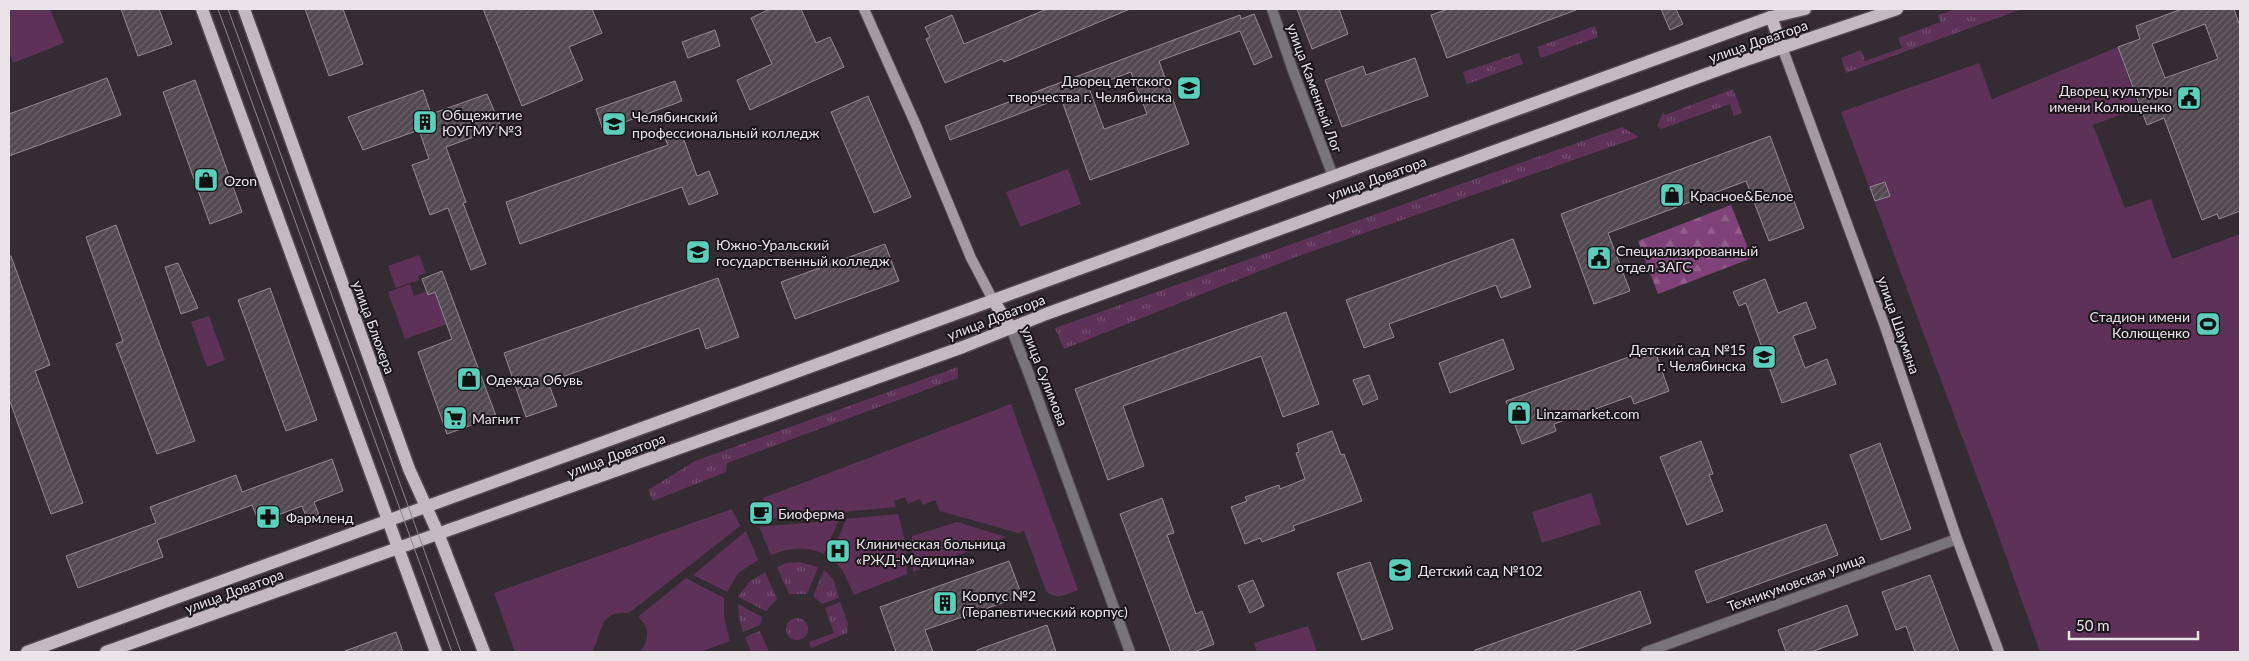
<svg xmlns="http://www.w3.org/2000/svg" width="2249" height="661" font-family="Lato,sans-serif">
	<style>
		.grass { fill: url(#grass-tufts) }
		.forest { fill: url(#forest-firs) }
		.park { fill: #5e3159 }
		.building { fill: url(#building-hatch); stroke: #958a93; fill-rule: evenodd }
		.lines { fill: none; stroke-linecap: round; stroke-linejoin: round }
		.street-casing { stroke: #524950; stroke-width: 12 }
		.secondary-casing { stroke: #524950; stroke-width: 12 }
		.primary-casing { stroke: #524950; stroke-width: 15 }
		.street { stroke: #797478; stroke-width: 10 }
		.secondary { stroke: #a39ba1; stroke-width: 10 }
		.primary { stroke: #c3b9c1; stroke-width: 12 }
		.tram { stroke: #8d868c; stroke-width: 1 }
		.labels { text-anchor: middle; dominant-baseline: central; stroke-width: 4; stroke-linejoin: round; paint-order: stroke }
		.street-label { font-size: 14px; fill: #eae4e9; stroke: #1a1619 }
		.poi-label { font-size: 14px; fill: #eae4e9; stroke: #1a1619; text-anchor: start }
	</style>
	<defs>
		<pattern id="grass-tufts" width="24" height="20" patternUnits="userSpaceOnUse" patternTransform="scale(1.25)"><rect width="24" height="20" fill="#5e3159"/><path d="M3 7l-1-3M5 7V3M7 7l1-3M15 17l-1-3M17 17v-4M19 17l1-3" fill="none" stroke="#754f71"/></pattern>
		<pattern id="forest-firs" width="22" height="20" patternUnits="userSpaceOnUse" patternTransform="scale(1.25)"><rect width="22" height="20" fill="#7f4278"/><path d="M5 1l3.5 6h-7zM16 11l3.5 6h-7z" fill="#915d8b"/></pattern>
		<pattern id="building-hatch" width="6" height="6" patternUnits="userSpaceOnUse" patternTransform="scale(1.25)"><rect width="6" height="6" fill="#534951"/><path d="M-1 1l2-2M0 6l6-6M5 7l2-2" fill="none" stroke="#6c636a"/></pattern>
	</defs>
	<rect width="100%" height="100%" fill="#352c33"/>
	<g class="grass">
		<path d="M1956,9h66l-176,64 -5,-15 20,-8 4,11 37,-13 -4,-10 42,-16 -2,-7z"/>
		<path d="M1595,26l3,11 -57,21 -4,-11z"/>
		<path d="M1519,53l4,11 -56,20 -4,-12z"/>
		<path d="M1733,89l9,24 -8,3 -4,-12 -69,25 -4,-3 6,-14 2,3z"/>
		<path d="M1622,127l17,10 -346,121 -229,91 -9,-21z"/>
		<path d="M958,367v11l-231,85 -1,9 -73,29 -5,-11 47,-29z"/>
		<path d="M799,562l19,5 -11,27h-18l-12,-27 9,-4z"/>
		<path d="M824,570l9,9 6,19 -17,6 -9,-8z"/>
		<path d="M765,572l12,27 -11,12 -28,-14 11,-15z"/>
		<path d="M840,602l8,21 -1,10 -36,15 -2,-6 25,-9 -9,-25z"/>
		<path d="M738,604l24,13 -2,8 -17,7 -4,-13z"/>
		<circle cx="797" cy="629" r="11"/>
		<path d="M760,631l9,21h-18l-6,-15z"/>
	</g>
	<path class="forest" d="M1731,205l21,53 -94,36 -20,-53z"/>
	<g class="park">
		<path d="M9,9h41l14,34 -51,20 -4,-11z"/>
		<path d="M2118,47l20,61 -45,17 32,83 26,-9 21,60 68,-25v418h-200l-44,-124 -155,-416 138,-49 13,36z"/>
		<path d="M1068,169l13,35 -61,23 -14,-35z"/>
		<path d="M419,255l7,18 -8,3 1,4 -23,8 -8,-22z"/>
		<path d="M410,284l4,12 13,-5 1,4 7,-3 12,32 -42,15 -17,-47z"/>
		<path d="M209,316l16,44 -18,7 -16,-45z"/>
		<path d="M1011,404l67,186c-12,4 -21,11 -32,1l-22,-60 -6,2 -78,-22 -5,-11 -12,5 -3,-6 -12,5 -3,-7 -11,4 2,6 -125,12 -8,-21z"/>
		<path d="M1591,493l10,31 -59,19 -10,-31z"/>
		<path d="M732,509l8,17 -111,87c-31,-3 -26,19 -37,39h-77l-21,-59z"/>
		<path d="M898,514l7,27 2,33 -53,21 -11,-24 -12,-15 15,-37z"/>
		<path d="M839,520l-15,34c-18,-8 -34,-7 -53,1l-12,-28z"/>
		<path d="M957,522l49,15 -93,35 -1,-36z"/>
		<path d="M746,531l12,29 -20,13 -11,19 -34,-17z"/>
		<path d="M686,578l38,20v19l6,24 -30,11h-60c10,-13 10,-24 -2,-35z"/>
		<path d="M1308,626l9,26h-60l-3,-9z"/>
	</g>
	<g class="building">
		<path d="M121,9h38l13,35 -34,12z"/>
		<path d="M305,9h38l20,55 -34,12z"/>
		<path d="M483,9h109l10,24 -33,14 14,33 -61,26z"/>
		<path d="M770,9h31l15,34 14,-6 14,30 -94,43 -13,-30 35,-16 -21,-46z"/>
		<path d="M1047,9h83l-126,53 -2,-3 -57,24 -19,-44 4,-2 -5,-10 27,-12 12,29z"/>
		<path d="M1297,9h42l9,25 -36,15z"/>
		<path d="M1448,9h128v1l-129,48 -16,-43z"/>
		<path d="M1661,9h15l7,15 -13,6z"/>
		<path d="M2182,9h52l6,17v185l-21,8 -2,-5 -15,6 -38,-102 -17,7 -29,-78 22,-8 -4,-13zM2205,24l13,35 -53,19 -13,-34z"/>
		<path d="M1254,14l18,43 -18,8 -14,-34 -81,30 30,83 -99,36 -29,-82 -111,42 -5,-14 295,-111 1,4zM1131,72l16,42 -43,15 -15,-41z"/>
		<path d="M715,30l5,16 -32,12 -6,-16z"/>
		<path d="M1415,58l13,38 -86,31 -17,-47 38,-14 3,9z"/>
		<path d="M107,78l14,37 -112,41v-42z"/>
		<path d="M195,80l47,132 -32,12 -47,-132z"/>
		<path d="M675,81l7,20 -79,29 -7,-21z"/>
		<path d="M423,90l8,24 56,-20 14,33 -55,20 20,55 -3,1 23,61 -15,6 -23,-62 -18,7 -18,-50 17,-6 -10,-29 -56,20 -15,-33z"/>
		<path d="M868,96l43,101 -37,16 -43,-101z"/>
		<path d="M681,132l16,44 12,-5 9,23 -29,11 -7,-18 -162,57 -14,-42 162,-57 -3,-7z"/>
		<path d="M1770,136l34,92 -35,13 -23,-60 -138,52 22,58 -36,13 -33,-90z"/>
		<path d="M1885,182l5,14 -15,5 -5,-14z"/>
		<path d="M116,225l79,216 -38,13 -41,-110 7,-3 -37,-104z"/>
		<path d="M1513,239l18,48 -30,11 -5,-13 -107,39 5,13 -30,11 -18,-48z"/>
		<path d="M885,244l14,37 -104,38 -14,-37z"/>
		<path d="M9,256h2l39,109 -15,6 48,132 -32,11 -42,-115z"/>
		<path d="M178,263l20,45 -17,6 -16,-47z"/>
		<path d="M442,271l54,145 -49,18 -29,-82 34,-13 -17,-47 -7,3 -6,-16z"/>
		<path d="M718,278l21,59 -33,12 -7,-21 -151,54 9,24 -31,11 -22,-64z"/>
		<path d="M1765,279l13,34 28,-11 10,26 -23,8 12,32 22,-9 9,25 -54,19 -36,-100 -7,3 -6,-14z"/>
		<path d="M270,288l47,132 -31,11 -48,-131z"/>
		<path d="M1286,312l33,92 -36,13 -22,-61 -138,50 21,60 -36,14 -33,-91z"/>
		<path d="M1503,339l11,30 -64,24 -11,-30z"/>
		<path d="M1654,348l15,43 -35,13 -3,-8 -77,28 2,7 -34,13 -16,-43z"/>
		<path d="M1369,375l9,24 -15,6 -10,-25z"/>
		<path d="M1332,431l9,24 3,-1 18,47 -69,25 2,4 -33,12 -2,-4 -15,6 -14,-37 16,-6 -2,-4 34,-12 1,4 25,-10 -9,-26 3,-1 -2,-8z"/>
		<path d="M1701,441l12,33 -4,1 14,36 -36,14 -27,-68z"/>
		<path d="M1880,443l31,86 -30,11 -31,-85z"/>
		<path d="M332,459l11,32 -29,11 5,13 -12,4 -5,-13 -43,16 -7,-17 -95,35 6,17 -85,31 -12,-32 90,-33 -6,-16 86,-32 6,17z"/>
		<path d="M1162,498l12,35 -7,2 29,79 6,-3 12,33 -20,8h-23l-51,-138z"/>
		<path d="M1826,524l12,31 -131,48 -12,-32z"/>
		<path d="M1009,561l13,35 -97,34 8,22h-37l-16,-45z"/>
		<path d="M1370,562l23,67 -31,11 -25,-67z"/>
		<path d="M1930,575l29,77h-44l-9,-26 -10,4 -14,-38z"/>
		<path d="M1253,580l11,26 -14,7 -12,-27z"/>
		<path d="M1640,591l11,32 -81,29h-95v-2z"/>
		<path d="M1847,605l11,30 -47,17h-25l-8,-22z"/>
		<path d="M1047,625l9,27h-79v-2z"/>
		<path d="M396,632l7,20h-57l-1,-1z"/>
	</g>
	<g class="lines">
		<defs>
			<g id="street">
				<path d="M1272,9l20,59 41,108"/>
				<path d="M1011,328l19,49 100,275"/>
				<path d="M1646,652l311,-113"/>
			</g>
			<g id="secondary">
				<path d="M864,9l51,114 56,135 22,42"/>
				<path d="M1782,47l102,277 73,215 42,113"/>
			</g>
			<g id="primary">
				<path d="M202,9l234,643"/>
				<path d="M244,9l165,460 29,64 46,119"/>
				<path d="M1771,17l11,30"/>
				<path d="M993,300l18,28"/>
				<path d="M27,652l1744,-635 34,-8"/>
				<path d="M106,652l857,-305 83,-33 691,-251 160,-54"/>
			</g>
		</defs>
		<use href="#street" class="street-casing"/>
		<use href="#secondary" class="secondary-casing"/>
		<use href="#primary" class="primary-casing"/>
		<use href="#street" class="street"/>
		<use href="#secondary" class="secondary"/>
		<use href="#primary" class="primary"/>
		<g class="tram">
			<path d="M218,9l234,643"/>
			<path d="M228,9l233,643"/>
		</g>
	</g>
	<defs>
		<symbol id="school-square" viewBox="-11 -11 22 22"><rect x="-9" y="-9" width="18" height="18" rx="4" fill="#5bcebc" stroke="#1a1619"/><path d="M0-5L7-2L0 1L-7-2ZM-4 1L0 2.5L4 1V4Q0 6-4 4Z" fill="#111"/></symbol>
		<symbol id="civic-square" viewBox="-11 -11 22 22"><rect x="-9" y="-9" width="18" height="18" rx="4" fill="#5bcebc" stroke="#1a1619"/><path d="M-.6-6.5H3V-4.5H.6V-3L4-1V1h2V6H-6V1h2V-1L-.6-3ZM-1.2 2.5V6h2.4V2.5Z" fill="#111"/></symbol>
		<symbol id="building-square" viewBox="-11 -11 22 22"><rect x="-9" y="-9" width="18" height="18" rx="4" fill="#5bcebc" stroke="#1a1619"/><path d="M-4-6H4V6H1V3H-1V6H-4ZM-2.5-4.3h1.7v1.8h-1.7ZM.8-4.3h1.7v1.8H.8ZM-2.5-1h1.7V.8h-1.7ZM.8-1h1.7V.8H.8Z" fill="#111"/></symbol>
		<symbol id="university-square" viewBox="-11 -11 22 22"><rect x="-9" y="-9" width="18" height="18" rx="4" fill="#5bcebc" stroke="#1a1619"/><path d="M0-5L7-2L0 1L-7-2ZM-4 1L0 2.5L4 1V4Q0 6-4 4Z" fill="#111"/></symbol>
		<symbol id="shop-square" viewBox="-11 -11 22 22"><rect x="-9" y="-9" width="18" height="18" rx="4" fill="#5bcebc" stroke="#1a1619"/><path d="M-5-2.5h2.3a2.7 3.5 0 0 1 5.4 0H5L5.5 6h-11ZM-1.5-2.5h3a1.5 2.3 0 0 0-3 0Z" fill="#111"/></symbol>
		<symbol id="stadium-square" viewBox="-11 -11 22 22"><rect x="-9" y="-9" width="18" height="18" rx="4" fill="#5bcebc" stroke="#1a1619"/><path d="M0-5a6.5 5 0 1 0 0 10a6.5 5 0 1 0 0-10ZM-3.5-1.8h7v3.6h-7Z" fill="#111"/></symbol>
		<symbol id="supermarket-square" viewBox="-11 -11 22 22"><rect x="-9" y="-9" width="18" height="18" rx="4" fill="#5bcebc" stroke="#1a1619"/><path d="M-6-5.5h2.5l.6 2H6L4.5 2H-2.5L-4.4-4H-6ZM-1.5 3.2a1.3 1.3 0 1 0 .1 0ZM3 3.2a1.3 1.3 0 1 0 .1 0Z" fill="#111"/></symbol>
		<symbol id="cafe-square" viewBox="-11 -11 22 22"><rect x="-9" y="-9" width="18" height="18" rx="4" fill="#5bcebc" stroke="#1a1619"/><path d="M-5.5-4.5H6V0H3Q3 3.5 0 3.5H-2.5Q-5.5 3.5-5.5 0ZM3-3.2v2h1.7v-2ZM-6 4.5H4V6H-6Z" fill="#111"/></symbol>
		<symbol id="pharmacy-square" viewBox="-11 -11 22 22"><rect x="-9" y="-9" width="18" height="18" rx="4" fill="#5bcebc" stroke="#1a1619"/><path d="M-2-6h4v4h4v4h-4v4h-4v-4h-4v-4h4Z" fill="#111"/></symbol>
		<symbol id="hospital-square" viewBox="-11 -11 22 22"><rect x="-9" y="-9" width="18" height="18" rx="4" fill="#5bcebc" stroke="#1a1619"/><path d="M-5-5h3v3.5h4V-5h3V5h-3V1.5h-4V5h-3Z" fill="#111"/></symbol>
	</defs>
	<g fill-rule="evenodd">
		<use href="#school-square" x="1175" y="74" width="28" height="28"/>
		<use href="#civic-square" x="2175" y="84" width="28" height="28"/>
		<use href="#building-square" x="411" y="108" width="28" height="28"/>
		<use href="#university-square" x="600" y="110" width="28" height="28"/>
		<use href="#shop-square" x="192" y="166" width="28" height="28"/>
		<use href="#shop-square" x="1658" y="181" width="28" height="28"/>
		<use href="#university-square" x="684" y="238" width="28" height="28"/>
		<use href="#civic-square" x="1585" y="244" width="28" height="28"/>
		<use href="#stadium-square" x="2194" y="310" width="28" height="28"/>
		<use href="#school-square" x="1750" y="343" width="28" height="28"/>
		<use href="#shop-square" x="455" y="365" width="28" height="28"/>
		<use href="#shop-square" x="1505" y="399" width="28" height="28"/>
		<use href="#supermarket-square" x="441" y="404" width="28" height="28"/>
		<use href="#cafe-square" x="747" y="499" width="28" height="28"/>
		<use href="#pharmacy-square" x="254" y="503" width="28" height="28"/>
		<use href="#hospital-square" x="824" y="537" width="28" height="28"/>
		<use href="#school-square" x="1386" y="556" width="28" height="28"/>
		<use href="#building-square" x="931" y="589" width="28" height="28"/>
	</g>
	<g class="labels">
		<g class="street-label">
			<text transform="translate(1758 41) rotate(-19)">улица Доватора</text>
			<text transform="translate(1315 88) rotate(70)">улица Каменный Лог</text>
			<text transform="translate(1377 178) rotate(-20)">улица Доватора</text>
			<text transform="translate(996 317) rotate(-21)">улица Доватора</text>
			<text transform="translate(1899 325) rotate(71)">улица Шаумяна</text>
			<text transform="translate(374 327) rotate(70)">улица Блюхера</text>
			<text transform="translate(1045 376) rotate(69)">улица Сулимова</text>
			<text transform="translate(616 455) rotate(-20)">улица Доватора</text>
			<text transform="translate(1796 582) rotate(-20)">Техникумовская улица</text>
			<text transform="translate(234 591) rotate(-20)">улица Доватора</text>
		</g>
		<g class="poi-label">
			<text x="1172" y="80" text-anchor="end">Дворец детского<tspan x="1172" dy="16">творчества г. Челябинска</tspan></text>
			<text x="2172" y="90" text-anchor="end">Дворец культуры<tspan x="2172" dy="16">имени Колющенко</tspan></text>
			<text x="442" y="114">Общежитие<tspan x="442" dy="16">ЮУГМУ №3</tspan></text>
			<text x="632" y="116">Челябинский<tspan x="632" dy="16">профессиональный колледж</tspan></text>
			<text x="224" y="180">Ozon</text>
			<text x="1690" y="195">Красное&amp;Белое</text>
			<text x="716" y="244">Южно-Уральский<tspan x="716" dy="16">государственный колледж</tspan></text>
			<text x="1616" y="250">Специализированный<tspan x="1616" dy="16">отдел ЗАГС</tspan></text>
			<text x="2190" y="316" text-anchor="end">Стадион имени<tspan x="2190" dy="16">Колющенко</tspan></text>
			<text x="1746" y="349" text-anchor="end">Детский сад №15<tspan x="1746" dy="16">г. Челябинска</tspan></text>
			<text x="486" y="379">Одежда Обувь</text>
			<text x="1536" y="413">Linzamarket.com</text>
			<text x="472" y="418">Магнит</text>
			<text x="778" y="513">Биоферма</text>
			<text x="286" y="517">Фармленд</text>
			<text x="856" y="543">Клиническая больница<tspan x="856" dy="16">«РЖД-Медицина»</tspan></text>
			<text x="1418" y="570">Детский сад №102</text>
			<text x="962" y="595">Корпус №2<tspan x="962" dy="16">(Терапевтический корпус)</tspan></text>
		</g>
	</g>
	<rect width="2249" height="661" fill="none" stroke="#eae4e9" stroke-width="20"/>
	<path d="M2069 631v8h129v-8" fill="none" stroke="#eae4e9" stroke-width="2.5"/>
	<text x="2076" y="631" font-size="15" fill="#eae4e9" stroke="#1a1619" stroke-width="4" paint-order="stroke">50 m</text>
</svg>
